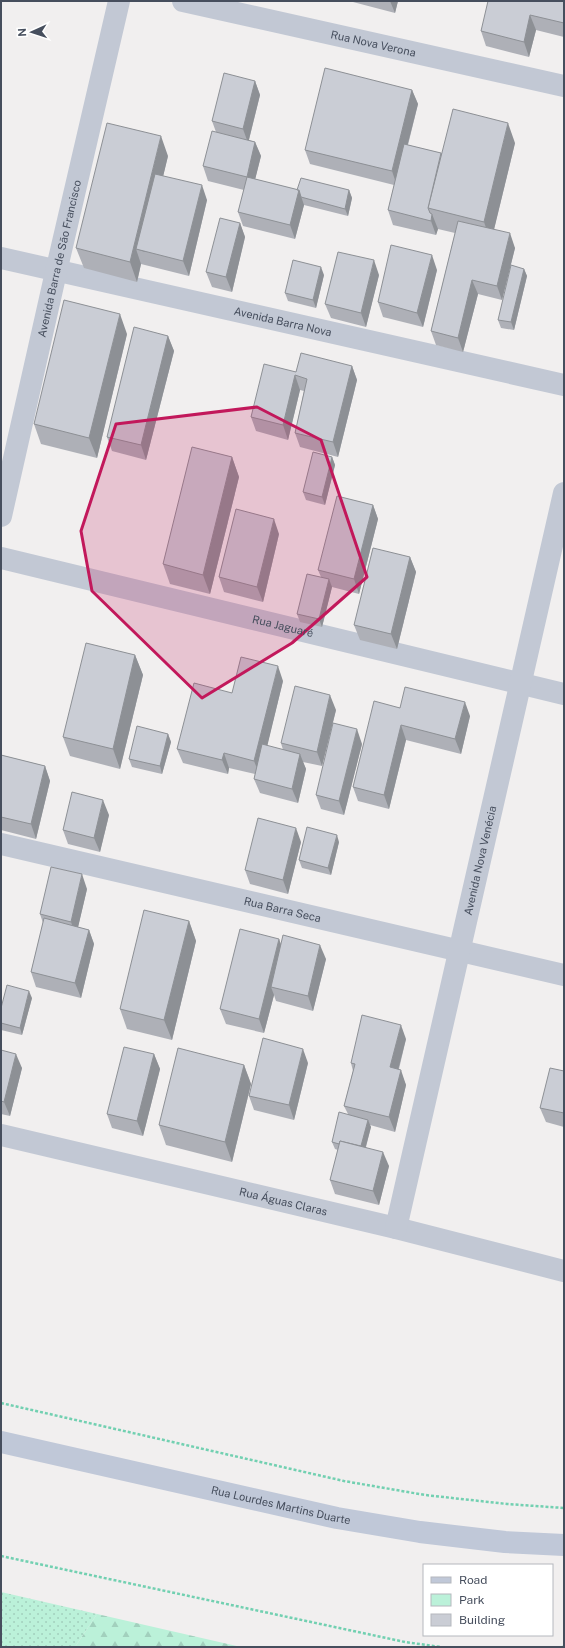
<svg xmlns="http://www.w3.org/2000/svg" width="565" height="1648" font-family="'Public Sans',sans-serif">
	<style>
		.green { fill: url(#green-dots) }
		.forest { fill: url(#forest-firs) }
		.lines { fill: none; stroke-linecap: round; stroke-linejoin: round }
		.path { stroke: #72d0b1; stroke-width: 2.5; stroke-dasharray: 3 2; stroke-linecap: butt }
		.street { stroke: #c2c8d4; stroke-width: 22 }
		.secondary { stroke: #c0c8d8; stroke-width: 22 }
		.wall { fill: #aeb0b7 }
		.shaded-wall { fill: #8d9095 }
		.building { fill: #cacdd5; stroke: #8d9095 }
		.marked { fill: #c2185b; fill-opacity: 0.2; stroke: #c2185b; stroke-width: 3; stroke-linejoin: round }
		.labels { text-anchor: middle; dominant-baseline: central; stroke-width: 3.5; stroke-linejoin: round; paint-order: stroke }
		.street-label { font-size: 11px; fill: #464e5d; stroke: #fff }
	</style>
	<defs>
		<pattern id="green-dots" width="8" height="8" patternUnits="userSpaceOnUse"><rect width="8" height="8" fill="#bbf1d9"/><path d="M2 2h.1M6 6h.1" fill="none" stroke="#a2d0bd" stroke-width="1.8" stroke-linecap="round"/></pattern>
		<pattern id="forest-firs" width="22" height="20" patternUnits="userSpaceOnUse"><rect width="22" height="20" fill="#bbf1d9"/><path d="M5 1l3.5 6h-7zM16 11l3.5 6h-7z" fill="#a2d0bd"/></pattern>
	</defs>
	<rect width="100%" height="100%" fill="#f1efef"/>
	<path class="green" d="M1,1592l96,22 -22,33h-74z"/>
	<path class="forest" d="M97,1614l144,33h-166z"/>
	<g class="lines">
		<g class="path">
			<path d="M1,1403l343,78 81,14 82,9 57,4"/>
			<path d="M1,1556l404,86 36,5"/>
			<path d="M562,1647h2"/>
		</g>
		<g class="street">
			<path id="s1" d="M183,1l381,85"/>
			<path id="s2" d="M1,258l563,127"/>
			<path id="s3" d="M1,516l55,-244 63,-271"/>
			<path id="s4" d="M1,558l563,136"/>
			<path id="s5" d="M1,844l563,131"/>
			<path id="s6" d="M1,1135l395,93 168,43"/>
			<path id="s7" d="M396,1228l168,-735"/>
		</g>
		<path class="secondary" id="s8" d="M1,1442l336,76 83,14 85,10 59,3"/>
	</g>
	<g class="wall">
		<path d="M352,1h46l-3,12 -42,-11z"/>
		<path d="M564,1v36l-28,-7 -7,27 -43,-11 -5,-15z"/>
		<path d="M255,81l5,14 -11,45 6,2 6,14 -6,23 42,11h52l3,8 -4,18 -44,-11 -9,34 -52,-13 -5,-14 6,-22 -36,-9 -5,-15 13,-34 -4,-11z"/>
		<path d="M412,90l6,14 -10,41 33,8 74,-10 -21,86 21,19 -13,52 -24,-6 -15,58 -27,-7 -5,-14 24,-98 -17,-4 -2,6 -43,-10 -5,-15 6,-25 -84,-21 -5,-14z"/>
		<path d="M168,156l-5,20 44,24 -18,76 -48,-12 -4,18 -53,-14 -8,-20z"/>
		<path d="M240,223l5,14 -13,55 -20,-5 -6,-15z"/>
		<path d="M524,269l3,7 -13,54 -13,-2 -3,-8z"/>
		<path d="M437,270l-14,57 -40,-10 -5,-15z"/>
		<path d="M324,275l-8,33 -28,-7 -3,-8z"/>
		<path d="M379,275l-13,52 -35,-9 -6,-14z"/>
		<path d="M127,334l-30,124 -56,-14 -7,-20z"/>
		<path d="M168,336l6,15 -28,109 -34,-9 -5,-14z"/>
		<path d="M352,366l5,14 -19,77 -38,-10 -5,-14 9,-42 -4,-1 -12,50 -32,-9 -5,-14 45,-45z"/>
		<path d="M232,457l7,20 -29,117 -40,-10 -7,-20z"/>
		<path d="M332,457l3,8 -10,40 -19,-5 -3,-8z"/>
		<path d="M373,505l5,14 -19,75 -27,-7 -10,40 -22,-5 -3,-8 24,-37 -3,-7z"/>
		<path d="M279,534l-16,68 -39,-10 -5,-15z"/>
		<path d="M410,557l6,15 -19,77 -37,-9 -6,-15z"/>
		<path d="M135,655l8,20 -23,94 -50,-13 -7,-19z"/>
		<path d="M283,681l-16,65 16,4 -2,-7 55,-33 -14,56 -19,-4 3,7 -8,34 -38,-10 -6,-14 1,-5 -26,-6 -1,6 -45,-11 -6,-14z"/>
		<path d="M400,708l70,8 -9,38 -55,-14 -17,69 -31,-8 -5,-14z"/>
		<path d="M168,734l3,8 -9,32 -30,-7 -3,-8z"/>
		<path d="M362,744l-18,71 -23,-6 -5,-14z"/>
		<path d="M1,755l44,11 5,15 -14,58 -35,-9z"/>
		<path d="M109,815l-9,37 -32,-8 -5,-14z"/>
		<path d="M301,842l-13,52 -38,-10 -5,-14z"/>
		<path d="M339,842l-8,33 -29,-7 -3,-8z"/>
		<path d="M87,889l-9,38 11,3 5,14 -13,54 -45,-11 -5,-15 12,-49 -3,-9z"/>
		<path d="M189,921l7,20 -24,99 -45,-11 -7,-20z"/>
		<path d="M279,939l2,6 45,14 -13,52 -37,-10 -2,-6 -10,38 -38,-9 -6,-15z"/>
		<path d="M32,998l-10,37 -21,-5v-22z"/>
		<path d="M406,1039l-7,30 7,16 -11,47 -25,-7 1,2 -5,20 23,19 -10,39 -44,-11 -5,-14 8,-30 -3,-1 -3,-7 16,-28 -4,-8 9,-35 -2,-8z"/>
		<path d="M1,1050l21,18 -12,48 -9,-2z"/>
		<path d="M154,1054l6,15 -17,67 -31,-8 -5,-14z"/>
		<path d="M308,1063l-14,57 -40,-10 -5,-14z"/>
		<path d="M244,1065l7,19 -19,78 -66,-17 -7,-20z"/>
		<path d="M564,1071v56l-18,-5 -6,-14z"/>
	</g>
	<g class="shaded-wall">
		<path d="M390,1h8l-3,12z"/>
		<path d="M530,15l6,15 -7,27 -5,-15z"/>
		<path d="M255,81l5,14 -12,48 -5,-14z"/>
		<path d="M412,90l6,14 -21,82 -5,-15z"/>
		<path d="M508,123l7,20 -24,99 -7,-20z"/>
		<path d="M161,136l7,20 -23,96 -9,-3 5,15 -4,18 -7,-20z"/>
		<path d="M255,142l6,14 -9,36 -5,-15z"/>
		<path d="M202,185l5,15 -18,76 -6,-15z"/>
		<path d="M299,190l5,15 -9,34 -5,-14z"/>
		<path d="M349,190l3,8 -4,18 -3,-7z"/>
		<path d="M432,214l6,15 -2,6 -5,-14z"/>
		<path d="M240,223l5,14 -13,55 -6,-15z"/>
		<path d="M510,233l5,15 -13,52 -5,-14z"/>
		<path d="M432,255l5,15 -14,57 -6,-14z"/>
		<path d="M374,260l5,15 -13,52 -5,-14z"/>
		<path d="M321,267l3,8 -8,33 -3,-8z"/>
		<path d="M524,269l3,7 -13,54 -3,-8z"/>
		<path d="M472,280l6,14 -15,58 -5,-14z"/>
		<path d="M120,314l7,20 -30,124 -8,-20z"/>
		<path d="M168,336l6,15 -28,109 -5,-15z"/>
		<path d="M352,366l5,14 -19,77 -5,-15z"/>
		<path d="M295,375l5,15 -12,50 -5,-15z"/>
		<path d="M232,457l7,20 -29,117 -7,-19z"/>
		<path d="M332,457l3,8 -10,40 -3,-8z"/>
		<path d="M373,505l5,14 -19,75 -5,-15z"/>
		<path d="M274,519l5,15 -16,68 -6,-15z"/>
		<path d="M410,557l6,15 -19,77 -6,-15z"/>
		<path d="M329,579l3,8 -10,40 -3,-8z"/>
		<path d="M135,655l8,20 -23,94 -7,-20z"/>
		<path d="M278,666l5,15 -23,95 -6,-15z"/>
		<path d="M330,695l6,15 -14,56 -5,-14z"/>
		<path d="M465,702l5,14 -9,38 -6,-15z"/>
		<path d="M401,725l5,15 -17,69 -5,-14z"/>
		<path d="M357,729l5,15 -18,71 -5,-14z"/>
		<path d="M168,734l3,8 -9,32 -2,-8z"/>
		<path d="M224,753l5,15 -1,6 -6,-14z"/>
		<path d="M300,754l6,15 -8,34 -6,-14z"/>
		<path d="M45,766l5,15 -14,58 -5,-15z"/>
		<path d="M103,800l6,15 -9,37 -6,-14z"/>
		<path d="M296,828l5,14 -13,52 -5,-14z"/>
		<path d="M337,835l2,7 -8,33 -3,-7z"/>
		<path d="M82,874l5,15 -11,47 -5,-14z"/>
		<path d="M189,921l7,20 -24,99 -8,-20z"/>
		<path d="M89,930l5,14 -13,54 -6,-15z"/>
		<path d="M279,939l5,14 -13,34 3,8 -10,38 -5,-14z"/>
		<path d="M320,945l6,14 -13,52 -5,-15z"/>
		<path d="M29,991l3,7 -10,37 -2,-7z"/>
		<path d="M401,1025l5,14 -11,43 -5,-15z"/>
		<path d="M303,1049l5,14 -14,57 -5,-15z"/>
		<path d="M16,1054l6,14 -12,48 -6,-14z"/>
		<path d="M154,1054l6,15 -17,67 -6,-15z"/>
		<path d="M244,1065l7,19 -19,78 -7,-20z"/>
		<path d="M401,1070l5,15 -11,47 -6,-15z"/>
		<path d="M368,1120l3,7 -8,30 -3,-8z"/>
		<path d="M383,1152l6,14 -10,39 -6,-14z"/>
	</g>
	<g class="building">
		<path d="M488,1h76v22l-34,-8 -6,27 -43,-11z"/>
		<path d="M325,68l87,22 -20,81 -87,-21z"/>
		<path d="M224,73l31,8 -12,48 -31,-8z"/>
		<path d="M453,109l55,14 -24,99 -56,-14z"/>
		<path d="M107,123l54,13 -31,126 -54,-14z"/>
		<path d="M212,131l43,11 -8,35 -44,-11z"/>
		<path d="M404,144l37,9 -13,55 2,5 2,1 -1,7 -43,-11z"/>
		<path d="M155,174l47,11 -19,76 -47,-12z"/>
		<path d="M247,177l52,13 -9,35 -52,-13z"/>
		<path d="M301,178l48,12 -4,19 -44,-12 -2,-7h-2z"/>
		<path d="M220,218l20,5 -14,54 -20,-5z"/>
		<path d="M458,221l52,12 -13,53 -25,-6 -14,58 -27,-7z"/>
		<path d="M391,245l41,10 -15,58 -39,-11z"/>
		<path d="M338,252l36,8 -13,53 -36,-9z"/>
		<path d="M293,260l28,7 -8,33 -28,-7z"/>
		<path d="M511,265l13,4 -13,53 -13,-2z"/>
		<path d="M64,300l56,14 -31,124 -55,-14z"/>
		<path d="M134,327l34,9 -27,109 -34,-8z"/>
		<path d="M301,353l51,13 -19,76 -38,-9 12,-54 -12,-4 -12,50 -32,-8 13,-53 32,8z"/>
		<path d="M192,447l40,10 -29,118 -40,-11z"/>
		<path d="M313,452l19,5 -10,40 -19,-5z"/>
		<path d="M337,496l36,9 -19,74 -36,-9z"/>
		<path d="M236,509l38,10 -17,68 -38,-10z"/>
		<path d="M373,548l37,9 -19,77 -37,-9z"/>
		<path d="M307,574l22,5 -10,40 -22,-5z"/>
		<path d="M86,643l49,12 -22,94 -50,-12z"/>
		<path d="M241,657l37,9 -24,95 -30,-8 -2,7 -45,-11 17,-66 38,10z"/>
		<path d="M295,686l35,9 -13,57 -36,-9z"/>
		<path d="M405,687l60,15 -10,37 -54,-14 -17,70 -31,-8 21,-86 26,7z"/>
		<path d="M333,723l24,6 -18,72 -23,-6z"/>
		<path d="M137,726l31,8 -8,32 -31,-7z"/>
		<path d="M262,744l38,10 -8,35 -38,-10z"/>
		<path d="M1,755l44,11 -14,58 -30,-7z"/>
		<path d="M72,792l31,8 -9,38 -31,-8z"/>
		<path d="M258,818l38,10 -13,52 -38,-10z"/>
		<path d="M307,827l30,8 -9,33 -29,-8z"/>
		<path d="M51,867l31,7 -11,48 -31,-8z"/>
		<path d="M144,910l45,11 -25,99 -44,-11z"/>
		<path d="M44,918l45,12 -14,53 -44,-11z"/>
		<path d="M240,929l39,10 -20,80 -39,-10z"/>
		<path d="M283,935l37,10 -12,51 -37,-9z"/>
		<path d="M7,985l22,6 -9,37 -19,-5v-15z"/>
		<path d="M362,1015l39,10 -11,42 11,3 -12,47 -45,-11 11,-42 -4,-1z"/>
		<path d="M263,1038l40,11 -14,56 -40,-9z"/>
		<path d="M124,1047l30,7 -17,67 -30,-7z"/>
		<path d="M178,1048l66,17 -19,77 -66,-17z"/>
		<path d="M1,1050l15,4 -12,48 -3,-1z"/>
		<path d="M550,1068l14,3v42l-24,-5z"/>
		<path d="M339,1112l29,8 -7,26 -21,-5 -1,3 -7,-2z"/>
		<path d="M340,1141l43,11 -10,39 -43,-11z"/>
	</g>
	<path class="marked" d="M257,407l64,33 46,137 -75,66 -90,55 -110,-107 -11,-60 35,-107z"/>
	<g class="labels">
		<g class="street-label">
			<text stroke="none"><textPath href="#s1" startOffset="195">Rua Nova Verona</textPath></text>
			<text stroke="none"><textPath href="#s3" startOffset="264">Avenida Barra de São Francisco</textPath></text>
			<text stroke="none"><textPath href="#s2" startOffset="289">Avenida Barra Nova</textPath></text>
			<text stroke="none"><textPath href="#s4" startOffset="290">Rua Jaguaré</textPath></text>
			<text stroke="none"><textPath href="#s7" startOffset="377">Avenida Nova Venécia</textPath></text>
			<text stroke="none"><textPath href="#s5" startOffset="289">Rua Barra Seca</textPath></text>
			<text stroke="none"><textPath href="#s6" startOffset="290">Rua Águas Claras</textPath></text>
			<text stroke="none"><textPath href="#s8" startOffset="287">Rua Lourdes Martins Duarte</textPath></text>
		</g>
	</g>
	<rect width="565" height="1648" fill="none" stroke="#464e5d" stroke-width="4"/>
	<rect x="423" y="1564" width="130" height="72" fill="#ffffff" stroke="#b5b8be"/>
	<rect x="431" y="1577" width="20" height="6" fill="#c0c8d8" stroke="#b5b8be"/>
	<text x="459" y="1584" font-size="12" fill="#464e5d">Road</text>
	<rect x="431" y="1594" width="20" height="12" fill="#bbf1d9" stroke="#b5b8be"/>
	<text x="459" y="1604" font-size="12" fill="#464e5d">Park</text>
	<rect x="431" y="1614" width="20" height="12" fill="#cacdd5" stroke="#b5b8be"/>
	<text x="459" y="1624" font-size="12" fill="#464e5d">Building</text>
	<g transform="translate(32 32) rotate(267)" stroke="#ffffff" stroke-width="3" paint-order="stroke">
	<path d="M0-3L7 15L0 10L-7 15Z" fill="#464e5d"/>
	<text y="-6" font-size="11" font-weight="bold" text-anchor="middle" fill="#464e5d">N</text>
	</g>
</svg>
